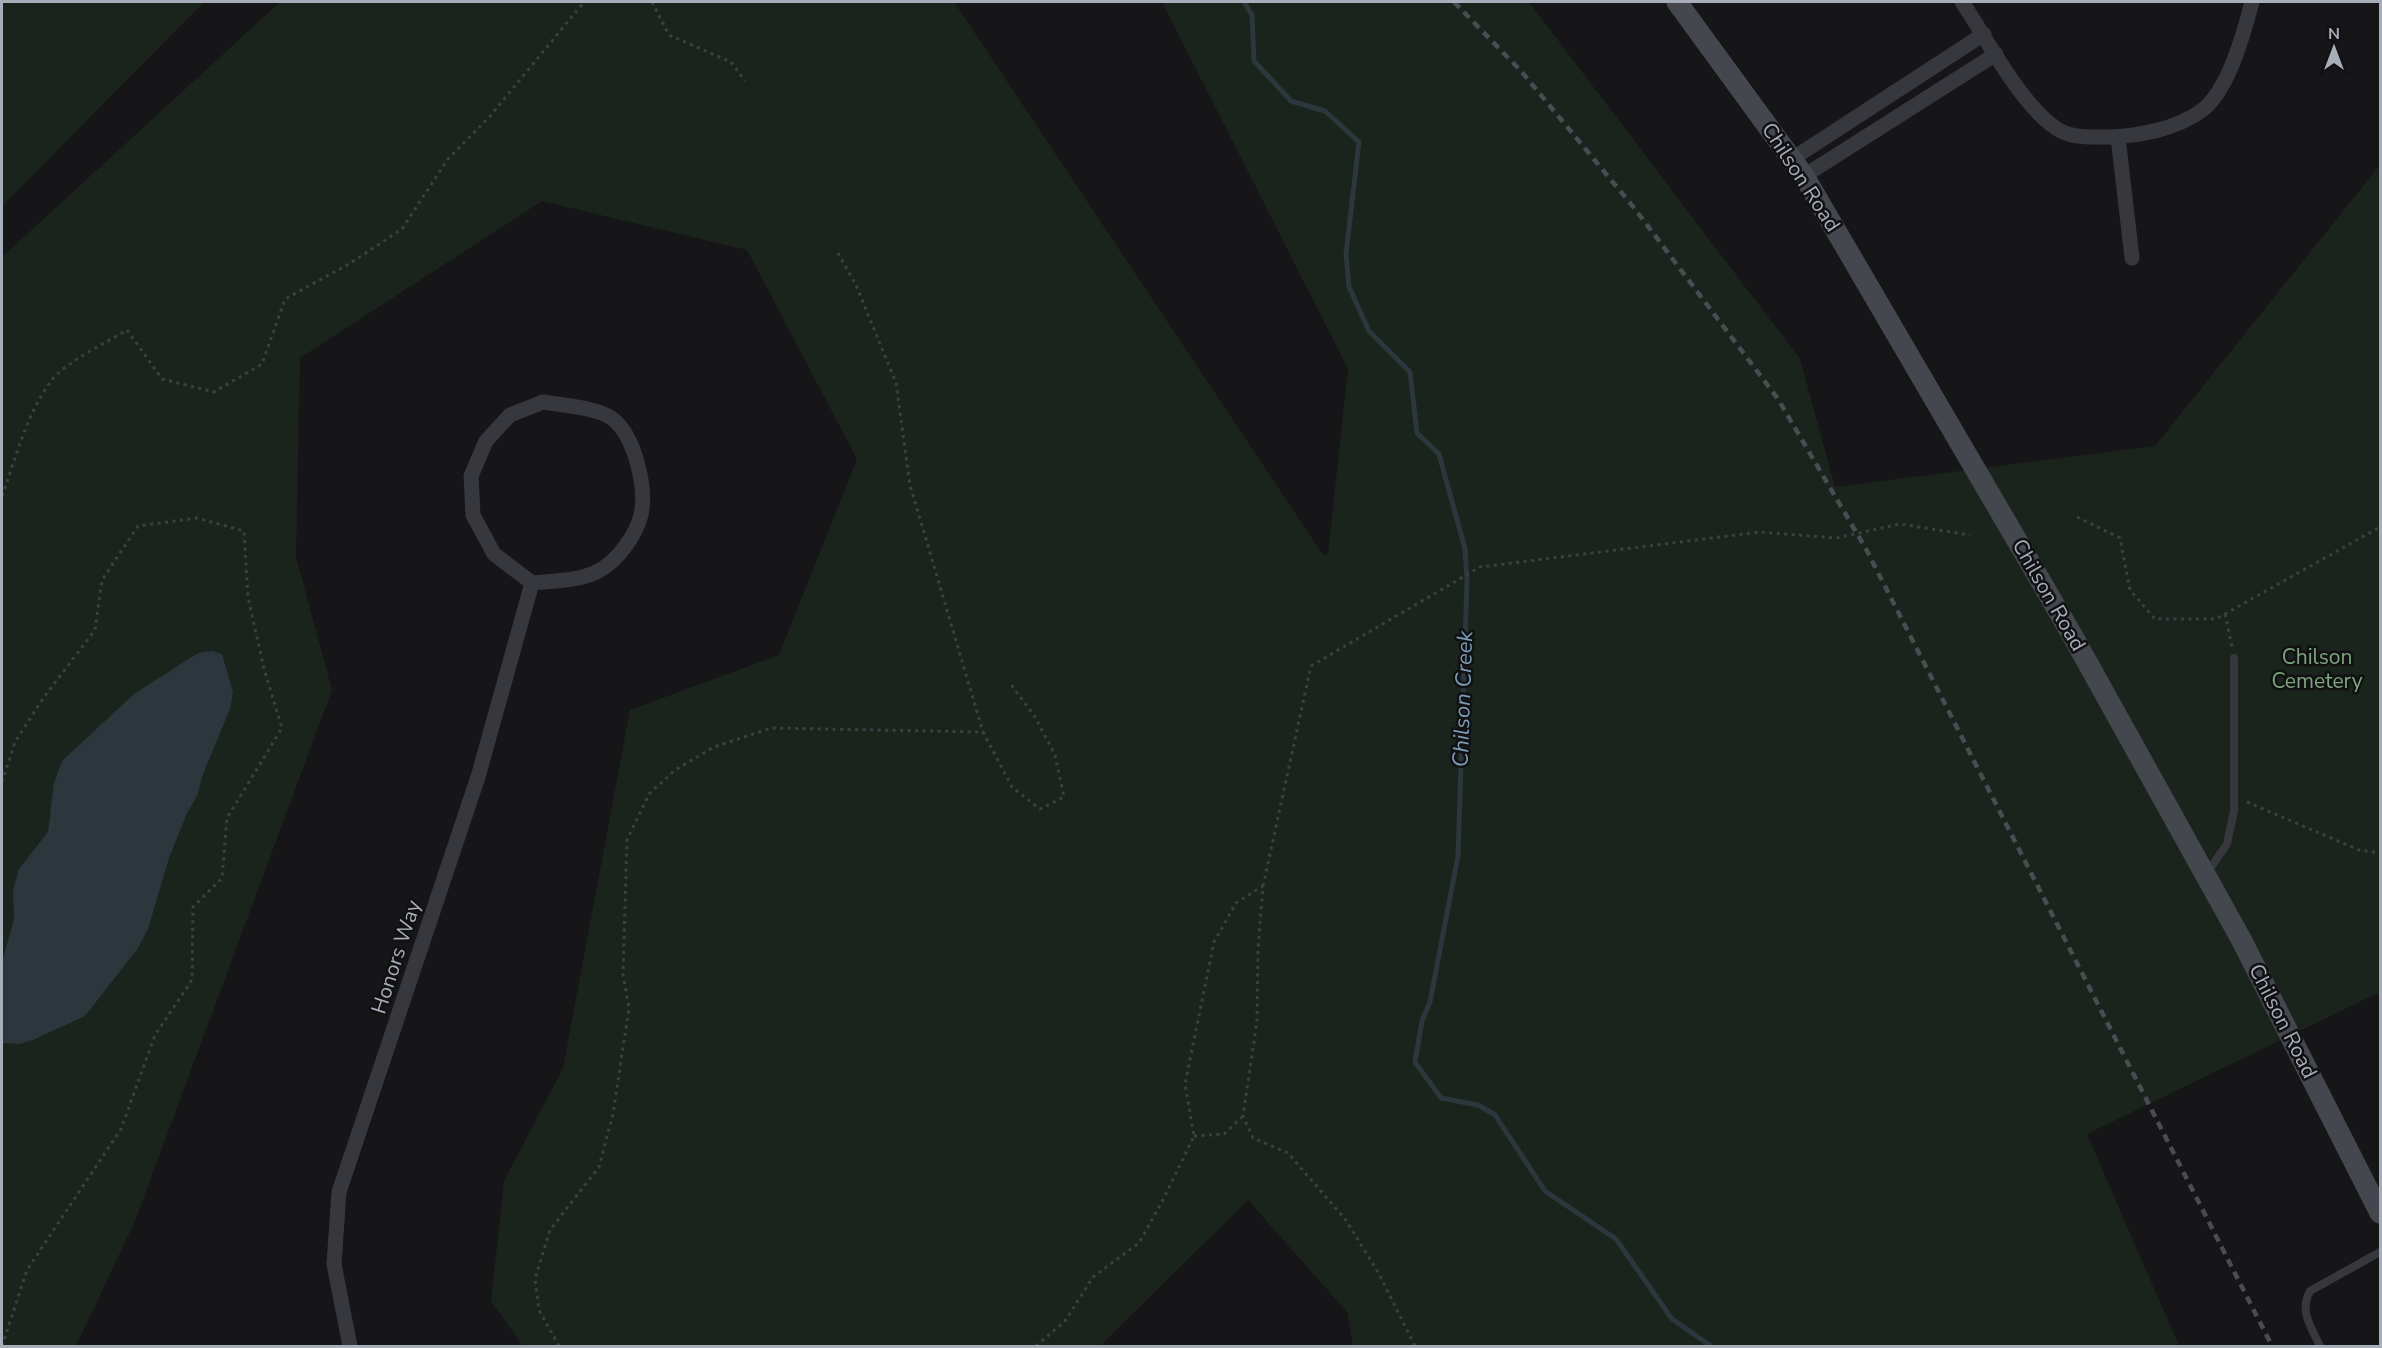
<svg xmlns="http://www.w3.org/2000/svg" width="2382" height="1348" font-family="'Nunito Sans',sans-serif">
	<style>
		.green { fill: #1b241c }
		.water { fill: #2b363d }
		.lines { fill: none; stroke-linecap: round; stroke-linejoin: round }
		.stream { stroke: #2b363d; stroke-width: 5 }
		.path { stroke: #3c3f45; stroke-width: 3; stroke-dasharray: 3 4.5; stroke-linecap: butt }
		.lane { stroke: #36383e; stroke-width: 8 }
		.street { stroke: #36383e; stroke-width: 15 }
		.secondary { stroke: #44474e; stroke-width: 21 }
		.rail { stroke: #494c53; stroke-width: 4.5; stroke-dasharray: 8 6; stroke-linecap: butt }
		.labels { text-anchor: middle; dominant-baseline: central; stroke-width: 5; stroke-linejoin: round; paint-order: stroke }
		.street-label { font-size: 21px; fill: #a7adb9; stroke: #111113 }
		.park-label { font-size: 21px; fill: #7ca67d; stroke: #111113 }
		.water-label { font-size: 22px; font-style: italic; fill: #7b9db7; stroke: #111113 }
	</style>
	<rect width="100%" height="100%" fill="#161618"/>
	<g class="green">
		<path d="M2,2h202l-202,204z"/>
		<path d="M280,2h674l369,553 5,-1 20,-185 -186,-367h367l271,357 35,128 320,-41 225,-281v827l-293,142 92,212h-826l-6,-34 -99,-112 -148,146h-577l-32,-45 13,-120 59,-113 67,-358 149,-55 78,-196 -110,-209 -205,-49 -242,157 -4,199 36,133 -197,531 -59,125h-74v-1089z"/>
	</g>
	<path class="water" d="M212,651l10,3 11,38 -3,17 -27,65 -6,22 -10,17 -18,45 -21,71 -10,19 -53,68 -52,24 -13,4 -18,-1v-81l12,-43 -1,-28 6,-22 29,-37 6,-49 8,-22 72,-67 64,-41z"/>
	<g class="lines">
		<path class="stream" d="M1244,2l8,13 2,46 37,40 34,10 34,31 -13,112 3,33 20,44 41,41 7,61 22,21 26,95 2,31 -9,276 -28,146 -8,19 -7,41 26,36 37,7 17,10 50,76 71,48 56,80 39,27"/>
		<g class="path">
			<path d="M652,2l17,33 62,27 14,19"/>
			<path d="M838,253l18,32 40,98 14,102 73,247"/>
			<path d="M2,496c14,-38 24,-81 49,-115 13,-18 56,-39 76,-51l35,49 52,13 48,-28 23,-65 64,-35 53,-35 46,-70 43,-44 93,-113"/>
			<path d="M2077,517l43,21 10,52 25,29h61l164,-92"/>
			<path d="M2225,614l7,33"/>
			<path d="M2,782l13,-40 29,-45 51,-67 7,-50 36,-54 59,-8 47,13 4,66 16,72 18,59 -55,90 -5,60 -29,29 -1,73 -37,55 -34,94 -94,141 -25,76"/>
			<path d="M2247,802l112,48 21,3"/>
			<path d="M1263,886l48,-220 169,-99 280,-35 76,6 64,-14 70,11"/>
			<path d="M1194,1136l30,-2 19,-18"/>
			<path d="M559,1346l-20,-36 -4,-31 15,-49 49,-63 14,-53 16,-106 -6,-34 4,-134 22,-46 26,-24 39,-23 57,-19 212,4 29,55 28,22 24,-12 -9,-42 -20,-38 -25,-34"/>
			<path d="M1036,1346l29,-25 28,-44 46,-34 25,-45 30,-62 -9,-52 29,-142 22,-39 27,-17 -5,62 -1,73 -14,95 10,22 35,15 57,66 33,53 37,74"/>
		</g>
		<g class="lane">
			<path d="M2207,873l20,-29 7,-33v-153"/>
			<path d="M2320,1346c-9,-19 -21,-35 -10,-55l70,-39"/>
		</g>
		<g class="street">
			<path d="M1962,2c25,37 56,98 91,124 16,13 37,11 57,11 29,-1 66,-8 91,-26 27,-19 43,-78 51,-109"/>
			<path d="M2118,137l14,121"/>
			<path d="M1792,159l192,-125"/>
			<path d="M1804,176l192,-122"/>
			<path d="M543,402c18,3 58,6 71,18 21,18 33,68 27,95 -5,20 -23,45 -41,55 -18,11 -47,11 -68,13l-38,-29 -21,-39 -2,-39 15,-35 24,-26z"/>
			<path d="M350,1346l-16,-82 5,-72 139,-415 54,-194"/>
		</g>
		<path class="secondary" d="M1677,2l127,174 267,457 170,306 139,274"/>
		<path class="rail" d="M1454,2l67,69 114,138 143,190 88,150 406,797"/>
	</g>
	<g class="labels">
		<g class="street-label">
			<text transform="translate(1801 177) rotate(57)">Chilson Road</text>
			<text transform="translate(2049 595) rotate(60)">Chilson Road</text>
			<text transform="translate(396 957) rotate(-72)">Honors Way</text>
			<text transform="translate(2283 1021) rotate(63)">Chilson Road</text>
		</g>
		<g class="park-label">
			<text x="2317" y="657">Chilson<tspan x="2317" dy="24">Cemetery</tspan></text>
		</g>
		<g class="water-label">
			<text transform="translate(1463 699) rotate(-88)">Chilson Creek</text>
		</g>
	</g>
	<rect width="2382" height="1348" fill="none" stroke="#a7adb9" stroke-width="6"/>
	<g transform="translate(2334 48)" stroke="#111113" stroke-width="4.5" paint-order="stroke">
	<path d="M0-4.5L10 22L0 15L-10 22Z" fill="#a7adb9"/>
	<text y="-9" font-size="16" font-weight="bold" text-anchor="middle" fill="#a7adb9">N</text>
	</g>
</svg>
